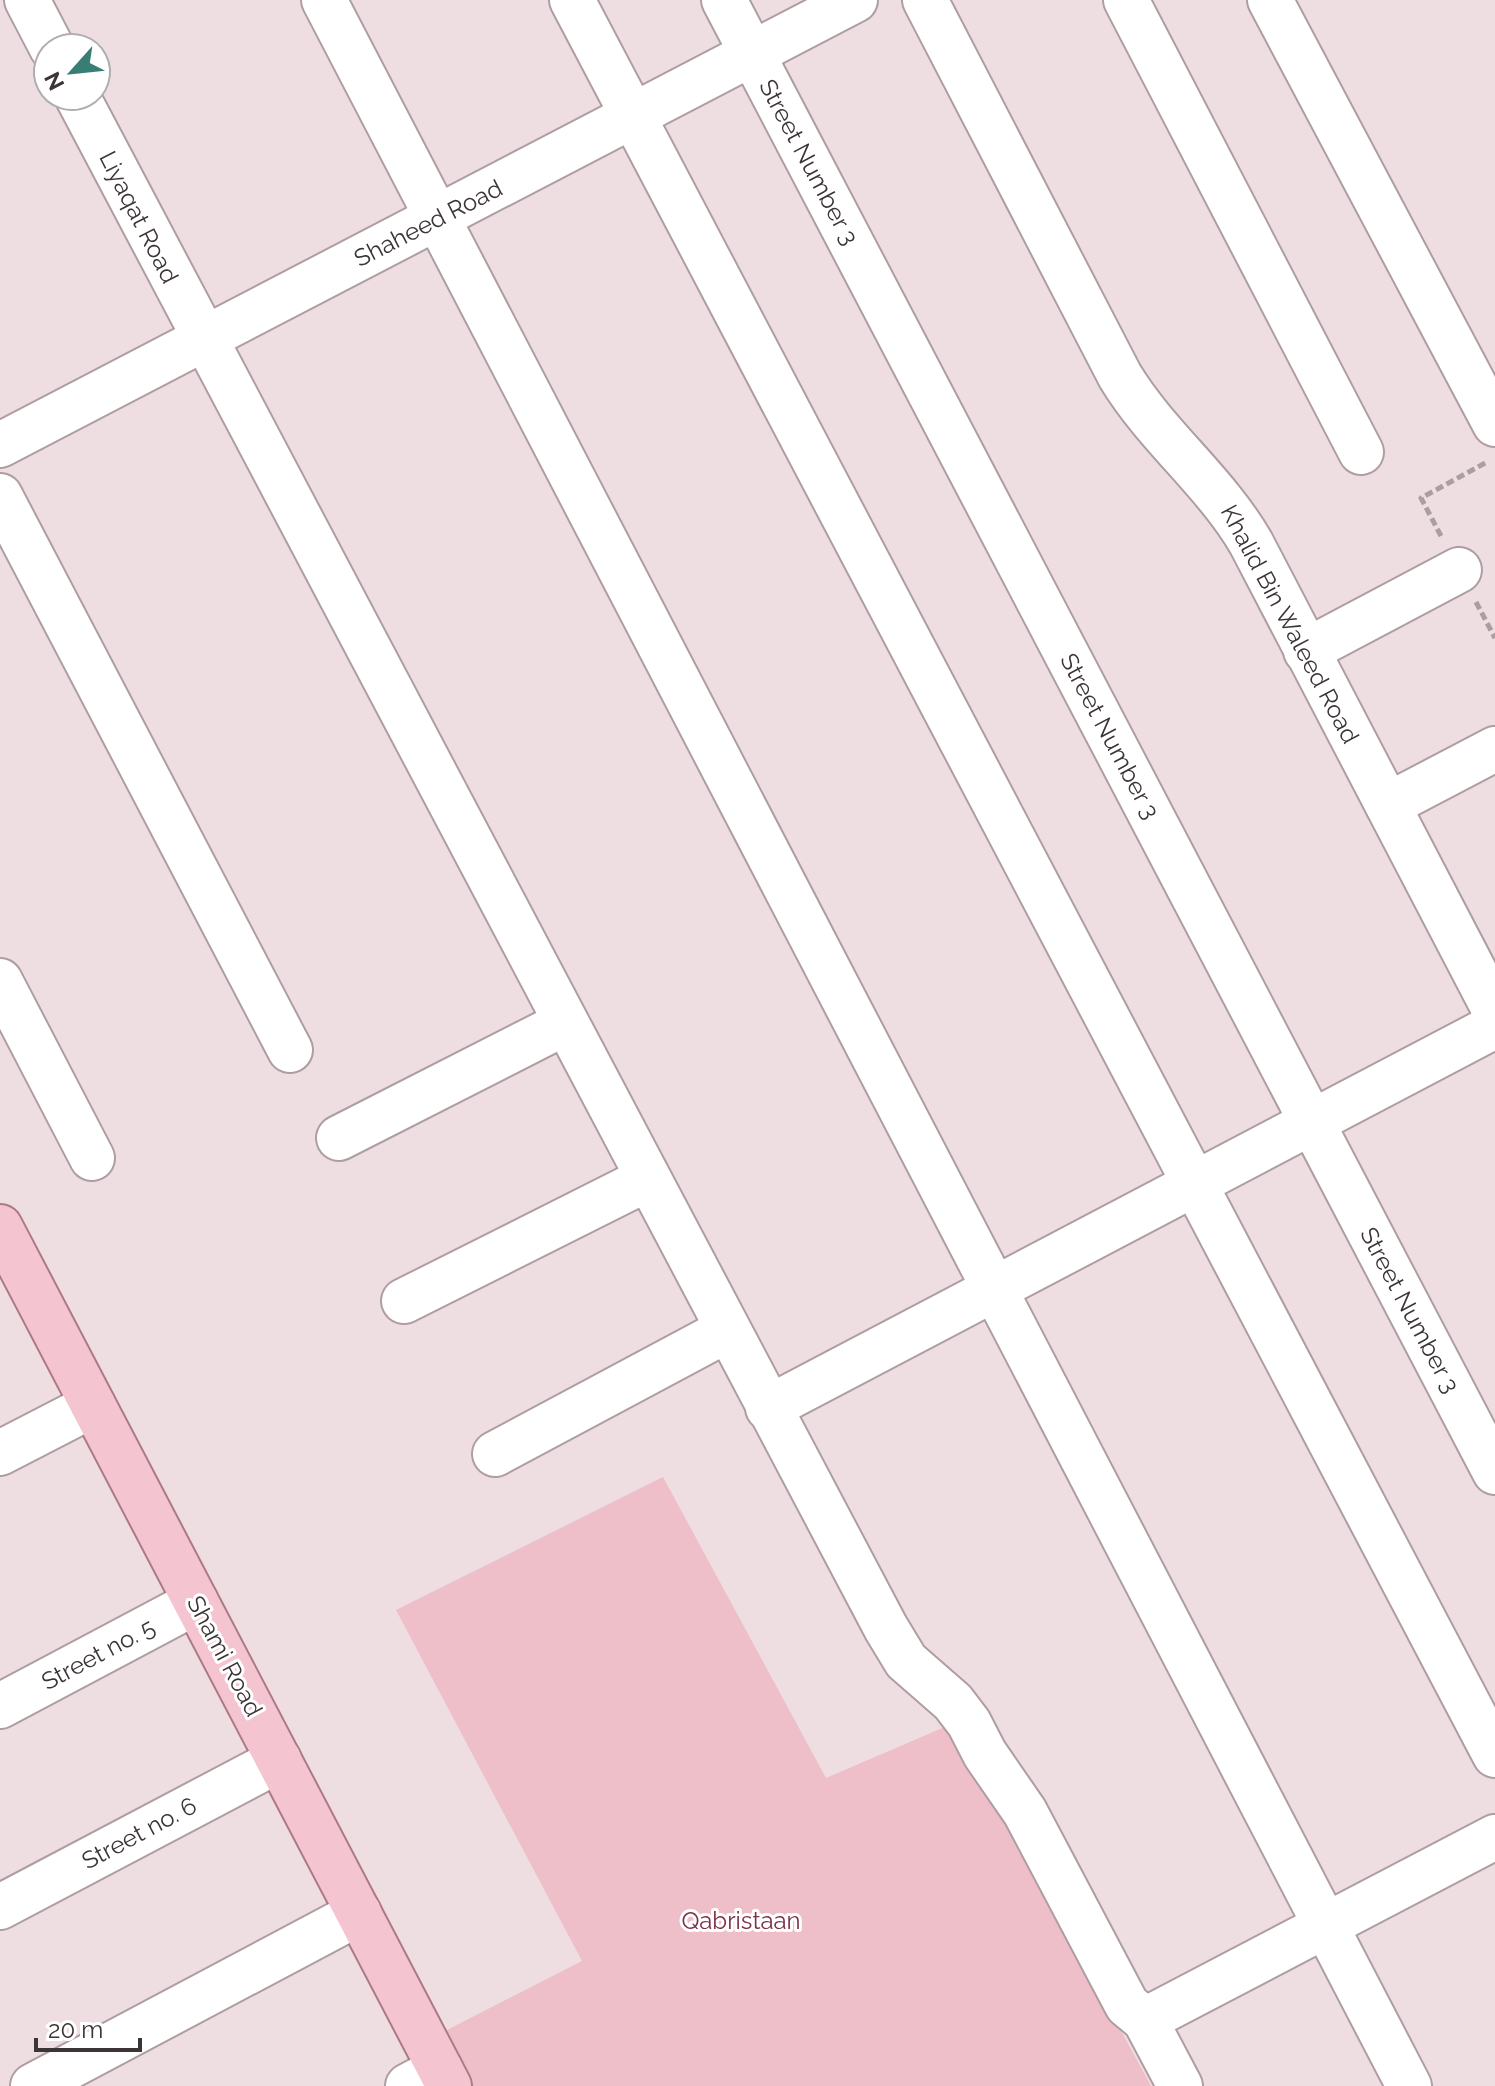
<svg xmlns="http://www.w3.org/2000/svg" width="1495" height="2086" font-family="Raleway,sans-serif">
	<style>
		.green { fill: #eebec9 }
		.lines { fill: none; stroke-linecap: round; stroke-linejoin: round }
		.minor-casing { stroke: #ae9ea2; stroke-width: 48 }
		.major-casing { stroke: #ae7986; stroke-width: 48 }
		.path { stroke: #aa9ea0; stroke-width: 5; stroke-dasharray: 8 4; stroke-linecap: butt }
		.minor { stroke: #fff; stroke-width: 44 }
		.major { stroke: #f4c4d0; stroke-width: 44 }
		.labels { text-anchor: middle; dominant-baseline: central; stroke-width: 6; stroke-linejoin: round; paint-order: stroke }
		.street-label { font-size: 24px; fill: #3b3536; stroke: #fff }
		.park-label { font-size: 24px; fill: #7c2f48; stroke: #fff }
	</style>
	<rect width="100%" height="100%" fill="#eedee1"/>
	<path class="green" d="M663,1477l163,301 128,-55 197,363h-680l-28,-54 139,-71 -186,-351z"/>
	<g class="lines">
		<defs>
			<g id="minor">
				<path d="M27,0l25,48"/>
				<path d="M324,0l1085,2086"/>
				<path d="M572,0l923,1755"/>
				<path d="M724,0l771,1472"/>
				<path d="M925,0l195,376c37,61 95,105 131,167l244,468"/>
				<path d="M1126,0l235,452"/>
				<path d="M1270,0l225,424"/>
				<path d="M77,96l809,1532 20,33 47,41 16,21 16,31 40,58 102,193 18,15 35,66"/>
				<path d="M0,445l855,-445"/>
				<path d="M0,496l290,554"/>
				<path d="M1306,651l153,-81"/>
				<path d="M1388,805l107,-56"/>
				<path d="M0,981l92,177"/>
				<path d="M339,1138l226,-115"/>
				<path d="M404,1301l243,-122"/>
				<path d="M768,1408l727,-382"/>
				<path d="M0,1453l93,-48"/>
				<path d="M495,1454l232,-124"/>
				<path d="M0,1706l196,-104"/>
				<path d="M0,1907l279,-147"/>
				<path d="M1145,2020l350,-183"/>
				<path d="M33,2086l326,-173"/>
				<path d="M408,2086l32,-17"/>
			</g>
			<path id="major" d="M0,1227l449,859"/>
		</defs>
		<use href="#minor" class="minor-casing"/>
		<use href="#major" class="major-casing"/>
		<g class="path">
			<path d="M1441,536l-20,-38 66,-36"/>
			<path d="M1476,602l19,36"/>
		</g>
		<use href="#minor" class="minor"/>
		<use href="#major" class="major"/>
	</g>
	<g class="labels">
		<g class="street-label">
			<text transform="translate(809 162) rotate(62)">Street Number 3</text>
			<text transform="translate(139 217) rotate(63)">Liyaqat Road</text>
			<text transform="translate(428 223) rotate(-27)">Shaheed Road</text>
			<text transform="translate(1290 624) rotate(62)">Khalid Bin Waleed Road</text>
			<text transform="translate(1110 736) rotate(62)">Street Number 3</text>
			<text transform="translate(1410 1310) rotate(62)">Street Number 3</text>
			<text transform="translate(98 1654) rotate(-28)">Street no. 5</text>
			<text transform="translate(225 1656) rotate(62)">Shami Road</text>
			<text transform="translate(139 1833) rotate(-28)">Street no. 6</text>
		</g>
		<g class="park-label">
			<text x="741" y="1920">Qabristaan</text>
		</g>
	</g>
	<g transform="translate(72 72) rotate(243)"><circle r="38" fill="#ffffff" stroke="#b1aeaf" stroke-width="2"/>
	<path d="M0-6L14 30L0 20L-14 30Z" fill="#397e74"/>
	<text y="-12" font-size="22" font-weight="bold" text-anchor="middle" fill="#3b3536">N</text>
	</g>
	<path d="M36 2038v12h104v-12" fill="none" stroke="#3b3536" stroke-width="4"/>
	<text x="48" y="2038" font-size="24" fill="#3b3536" stroke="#ffffff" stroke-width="6" paint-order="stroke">20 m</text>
</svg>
